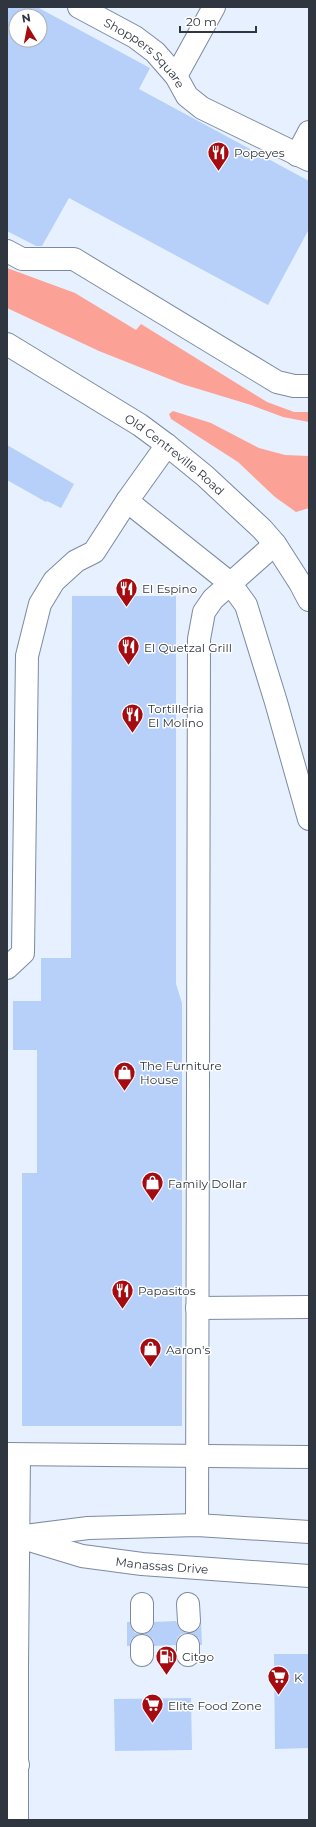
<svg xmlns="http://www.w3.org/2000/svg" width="316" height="1827" font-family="Montserrat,sans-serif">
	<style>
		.forest { fill: #fba196 }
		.building { fill: #b6d0fa; fill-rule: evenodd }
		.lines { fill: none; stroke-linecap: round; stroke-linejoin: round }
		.minor-casing { stroke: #7c8aa0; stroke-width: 24 }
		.major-casing { stroke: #7c8aa0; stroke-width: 24 }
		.minor { stroke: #fff; stroke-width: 22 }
		.major { stroke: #fff; stroke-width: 22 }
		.labels { text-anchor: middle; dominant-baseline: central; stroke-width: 3; stroke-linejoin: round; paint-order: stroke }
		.street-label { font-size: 12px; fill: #30363f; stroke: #fff }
		.poi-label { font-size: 12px; fill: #30363f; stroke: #fff; text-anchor: start }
	</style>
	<rect width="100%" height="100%" fill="#e6f0fe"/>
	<g class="forest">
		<path d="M7,268l68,25 61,37 5,-6 126,78 27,10h15v10l-26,-5 -32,-12 -69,-21 -83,-33 -92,-43z"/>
		<path d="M173,411l38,12 48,25 26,7 24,1v52l-13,4 -21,-15 -37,-35 -67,-43 -2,-5z"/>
	</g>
	<g class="building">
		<path d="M7,7h30l113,61 -11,21 170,92v48l-41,76 -199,-107 -27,48h-6l-29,-15zM16,16h24v24h-24z"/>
		<path d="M7,445l67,39 -13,24 -14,-7 -1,1 -39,-22z"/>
		<path d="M72,596h104v388l6,19v423h-160v-253h15v-123h-24v-49h28v-43h30z"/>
		<path d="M176,1621l3,7 7,5 -5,1 -4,4 -1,7 -22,1 -1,-7 -9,-5 9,-5 1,-7z"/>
		<path d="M201,1621l1,24h-2l-1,-7 -8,-5 5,-2 4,-4z"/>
		<path d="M127,1622h3l1,6 4,5 5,1 -9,5 -1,7h-3z"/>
		<path d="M274,1654h34l1,94 -34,1z"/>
		<path d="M191,1698l1,52 -77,1 -1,-52z"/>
	</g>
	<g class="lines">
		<defs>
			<g id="minor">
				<path id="s1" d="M79,7l56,30 20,15 21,24 11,20 15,12 107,52"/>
				<path d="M176,76l38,-69"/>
				<path d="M297,155l12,-23"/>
				<path d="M7,251l15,8h52l203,123 17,4h15"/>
				<path id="s2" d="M7,344l133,81 27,20 38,31 57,53 13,15 25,39 9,17"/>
				<path d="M127,501l103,82 16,22 30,97 33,117"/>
				<path d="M7,968l16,-15 4,-297 13,-52 14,-23 22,-20 18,-9 33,-51 40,-56"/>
				<path d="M197,1308l112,-1"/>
				<path d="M7,1454l302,3"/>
				<path d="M197,1525l2,-886 5,-27 9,-13 62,-55"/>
				<path d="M188,1604l1,17"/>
				<path d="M142,1622v-18"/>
				<path d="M188,1645v10"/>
				<path d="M142,1655v-9"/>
				<path d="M17,1820v-155l2,-210"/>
			</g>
			<g id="major">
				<path d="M7,1536l10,1 71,-9 109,-3 112,7"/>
				<path id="s3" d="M26,1539l56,17 60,8 167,12"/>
				<path d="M7,1719l11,46"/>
			</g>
		</defs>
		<use href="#minor" class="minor-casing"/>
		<use href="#major" class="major-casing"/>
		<use href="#minor" class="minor"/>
		<use href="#major" class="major"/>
	</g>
	<defs>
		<symbol id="restaurant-pin" viewBox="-11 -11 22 30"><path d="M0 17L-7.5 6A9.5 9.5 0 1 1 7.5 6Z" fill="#a40c12" stroke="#fff"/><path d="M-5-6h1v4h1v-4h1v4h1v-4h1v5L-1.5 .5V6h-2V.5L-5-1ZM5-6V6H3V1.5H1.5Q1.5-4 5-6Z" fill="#fff"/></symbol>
		<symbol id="shop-pin" viewBox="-11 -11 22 30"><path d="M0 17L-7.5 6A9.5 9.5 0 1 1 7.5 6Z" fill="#a40c12" stroke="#fff"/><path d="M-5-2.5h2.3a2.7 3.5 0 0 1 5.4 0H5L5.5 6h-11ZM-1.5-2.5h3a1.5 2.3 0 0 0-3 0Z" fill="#fff"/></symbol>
		<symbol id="fuel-pin" viewBox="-11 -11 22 30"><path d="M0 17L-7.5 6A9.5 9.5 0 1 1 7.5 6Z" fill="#a40c12" stroke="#fff"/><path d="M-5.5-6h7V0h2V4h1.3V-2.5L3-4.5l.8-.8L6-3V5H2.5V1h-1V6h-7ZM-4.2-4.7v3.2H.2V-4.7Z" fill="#fff"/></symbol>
		<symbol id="supermarket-pin" viewBox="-11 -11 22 30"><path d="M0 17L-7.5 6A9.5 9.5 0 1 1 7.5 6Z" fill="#a40c12" stroke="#fff"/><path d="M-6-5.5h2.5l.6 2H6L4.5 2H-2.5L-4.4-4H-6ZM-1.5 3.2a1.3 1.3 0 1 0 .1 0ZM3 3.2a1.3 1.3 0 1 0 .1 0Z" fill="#fff"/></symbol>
	</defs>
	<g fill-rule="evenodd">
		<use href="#restaurant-pin" x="206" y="140" width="25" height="34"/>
		<use href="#restaurant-pin" x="114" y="576" width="25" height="34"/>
		<use href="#restaurant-pin" x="116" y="634" width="25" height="34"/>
		<use href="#restaurant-pin" x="120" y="702" width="25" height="34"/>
		<use href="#shop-pin" x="112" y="1060" width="25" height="34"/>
		<use href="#shop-pin" x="140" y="1170" width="25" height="34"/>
		<use href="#restaurant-pin" x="110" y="1278" width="25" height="34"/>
		<use href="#shop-pin" x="138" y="1336" width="25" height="34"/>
		<use href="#fuel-pin" x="154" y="1644" width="25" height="34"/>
		<use href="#supermarket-pin" x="266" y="1664" width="25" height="34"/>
		<use href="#supermarket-pin" x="140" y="1692" width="25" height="34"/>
	</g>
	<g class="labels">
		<g class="street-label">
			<text stroke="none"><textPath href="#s1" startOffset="81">Shoppers Square</textPath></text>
			<text stroke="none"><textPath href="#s2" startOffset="201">Old Centreville Road</textPath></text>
			<text stroke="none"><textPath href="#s3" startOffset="139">Manassas Drive</textPath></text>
		</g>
		<g class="poi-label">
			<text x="234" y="152">Popeyes</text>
			<text x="142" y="588">El Espino</text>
			<text x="144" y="647">El Quetzal Grill</text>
			<text x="148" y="708">Tortilleria<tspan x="148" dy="14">El Molino</tspan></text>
			<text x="140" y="1065">The Furniture<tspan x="140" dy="14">House</tspan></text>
			<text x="168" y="1183">Family Dollar</text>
			<text x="138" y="1290">Papasitos</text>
			<text x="166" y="1349">Aaron's</text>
			<text x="182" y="1656">Citgo</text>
			<text x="294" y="1677">K</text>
			<text x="168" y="1705">Elite Food Zone</text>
		</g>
	</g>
	<rect width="316" height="1827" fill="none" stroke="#30363f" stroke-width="16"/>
	<g transform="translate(28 28) rotate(350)"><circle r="19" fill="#ffffff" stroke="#acafb2"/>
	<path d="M0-3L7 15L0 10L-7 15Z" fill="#a40c12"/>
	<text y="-6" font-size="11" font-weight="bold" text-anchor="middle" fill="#30363f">N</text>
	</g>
	<path d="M180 26v6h76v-6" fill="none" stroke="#30363f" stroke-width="2"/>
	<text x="186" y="26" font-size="12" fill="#30363f" stroke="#ffffff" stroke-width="3" paint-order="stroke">20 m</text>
</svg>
